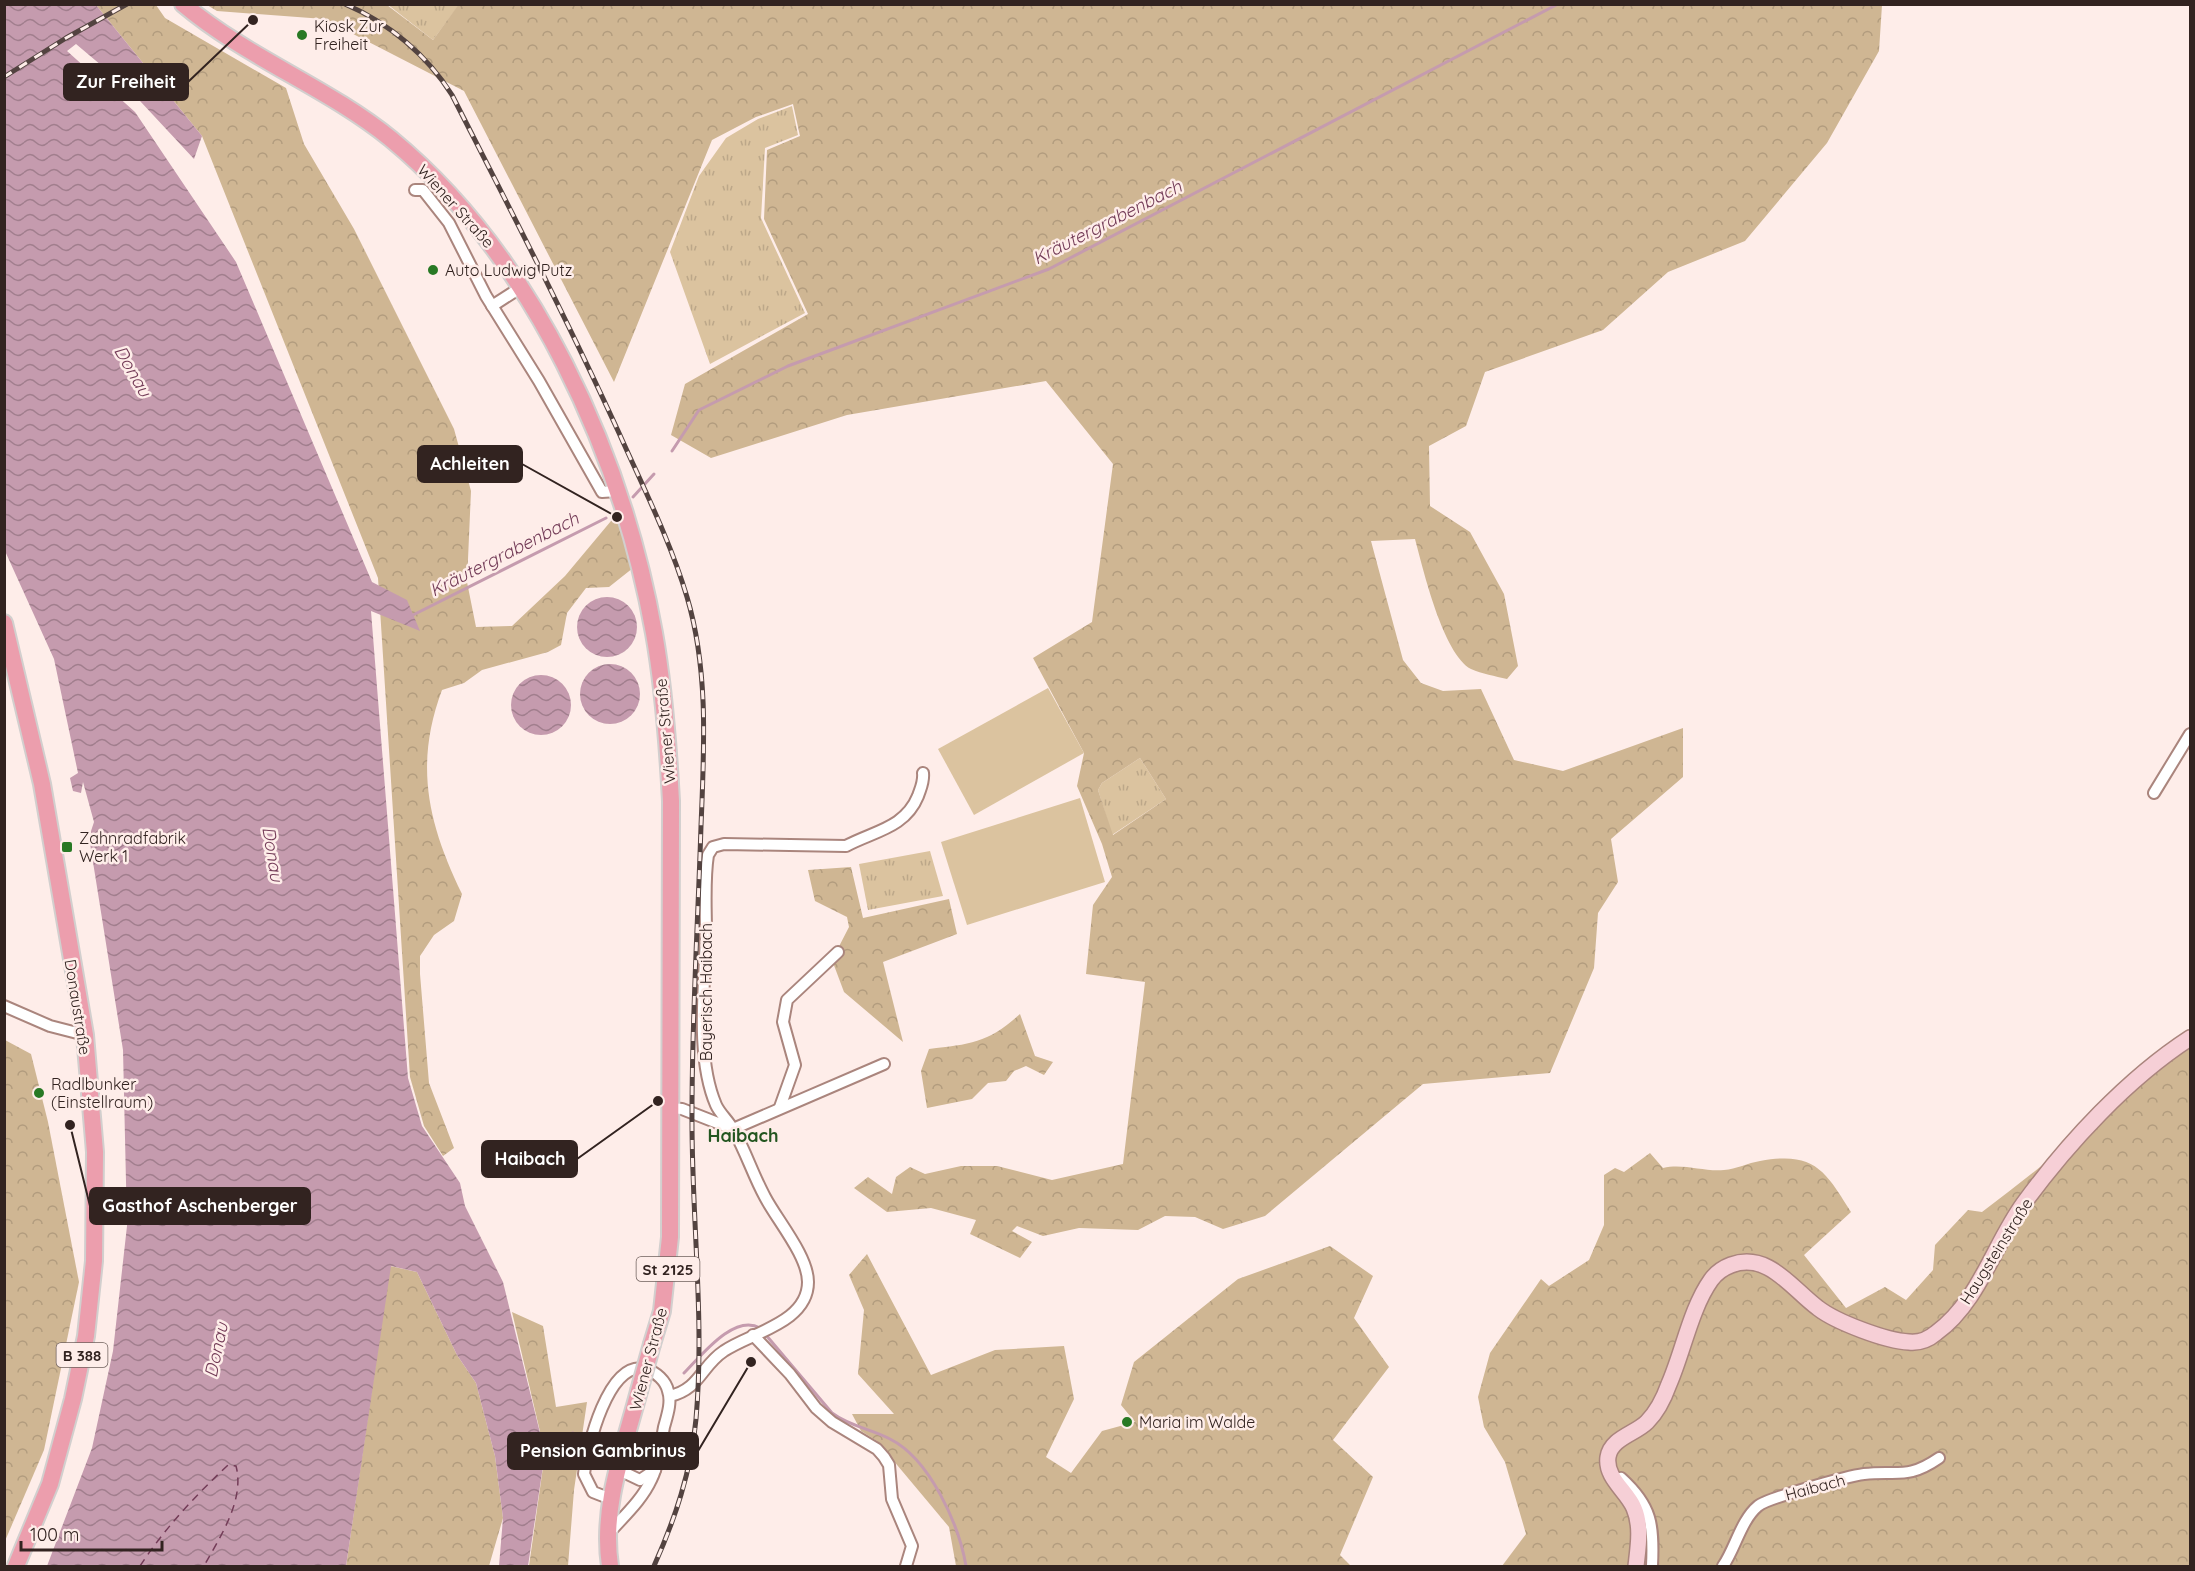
<svg xmlns="http://www.w3.org/2000/svg" width="2195" height="1571" font-family="Quicksand,sans-serif">
	<style>
		.grass { fill: url(#grass-tufts) }
		.forest { fill: url(#forest-crowns); fill-rule: evenodd }
		.garden { fill: #dbc39f }
		.water { fill: url(#water-waves) }
		.lines { fill: none; stroke-linecap: round; stroke-linejoin: round }
		.stream { stroke: #c59bae; stroke-width: 3 }
		.ferry { stroke: #733b57; stroke-width: 1.5; stroke-dasharray: 8 6; stroke-linecap: butt }
		.minor-casing { stroke: #aa857d; stroke-width: 14 }
		.secondary-casing { stroke: #aa857d; stroke-width: 18 }
		.primary-casing { stroke: #d2cfce; stroke-width: 20 }
		.minor { stroke: #fff; stroke-width: 10 }
		.secondary { stroke: #f6cfd6; stroke-width: 15 }
		.primary { stroke: #ec9ead; stroke-width: 16 }
		.rail-casing { stroke: #534340; stroke-width: 5 }
		.rail { stroke: #feede9; stroke-width: 3; stroke-dasharray: 9; stroke-linecap: butt }
		.primary-bridge-casing { stroke: #d2cfce; stroke-width: 20; stroke-linecap: butt }
		.primary-bridge { stroke: #ec9ead; stroke-width: 16 }
		.poi-dot { fill: #287924; stroke: #feede9; stroke-width: 2 }
		.labels { text-anchor: middle; dominant-baseline: central; stroke-width: 5; stroke-linejoin: round; paint-order: stroke }
		.shield { fill: #feede9; stroke: #6f605c; stroke-width: 1.5 }
		.shield-label { font-size: 15px; font-weight: bold; fill: #322320 }
		.poi-label { font-size: 16px; fill: #322320; stroke: #feede9; text-anchor: start }
		.street-label { font-size: 16px; fill: #322320; stroke: #feede9 }
		.water-label { font-size: 18px; font-style: italic; fill: #733b57; stroke: #feede9 }
		.neighbourhood-label { font-size: 18px; font-weight: bold; fill: #235620; stroke: #feede9 }
		.leader { fill: none; stroke: #322320; stroke-width: 2 }
		.callout-dot { fill: #322320; stroke: #feede9; stroke-width: 2 }
		.callout { fill: #322320; stroke: #322320; stroke-width: 2 }
		.callout-label { font-size: 18px; text-anchor: middle; font-weight: bold; fill: #fff }
	</style>
	<defs>
		<pattern id="grass-tufts" width="24" height="20" patternUnits="userSpaceOnUse" patternTransform="scale(1.5)"><rect width="24" height="20" fill="#dbc39f"/><path d="M3 7l-1-3M5 7V3M7 7l1-3M15 17l-1-3M17 17v-4M19 17l1-3" fill="none" stroke="#bca789"/></pattern>
		<pattern id="forest-crowns" width="20" height="18" patternUnits="userSpaceOnUse" patternTransform="scale(1.5)"><rect width="20" height="18" fill="#cfb693"/><path d="M2 6a3 3 0 1 1 6 0M12 15a3 3 0 1 1 6 0" fill="none" stroke="#b29c7e"/></pattern>
		<pattern id="water-waves" width="16" height="10" patternUnits="userSpaceOnUse" patternTransform="scale(1.5)"><rect width="16" height="10" fill="#c59bae"/><path d="M0 5q4-4 8 0t8 0" fill="none" stroke="#a17e8d"/></pattern>
	</defs>
	<rect width="100%" height="100%" fill="#feede9"/>
	<g class="grass">
		<path d="M387,4l72,1 -26,35z"/>
		<path d="M792,106l6,29 -33,13 -4,70 44,95 -95,51 -40,-112 29,-76 27,-38 32,-19z"/>
		<path d="M1140,758l26,41 -54,36 -14,-45 4,-7z"/>
		<path d="M930,851l13,45 -75,14 -9,-46z"/>
	</g>
	<g class="forest">
		<path d="M459,4l1423,1 -3,46 -52,92 -82,98 -77,31 -65,58 -118,42 -19,54 -37,20 1,60 40,26 34,62 14,72 -11,13c-12,-3 -25,-5 -36,-10 -28,-15 -48,-100 -56,-130l-44,2 32,119 18,23 22,8 38,-2 33,71 49,11 120,-43v49l-72,62 7,43 -20,31 -4,55 -44,105 -127,11 -158,132 -42,13 -28,-12 -30,-1 -27,14 -59,-2 -36,8 -26,-10 -5,5 20,11 -12,16 -50,-24 6,-14 -45,-12 -44,4 -33,-24 14,-11 24,17 4,-17 14,-10 15,7 36,-8h36l55,14 71,-16 22,-182 -59,-8 7,-69 19,-28 -10,-33 -25,-58 7,-33 -51,-95 59,-36 21,-158 -67,-83 -199,34 -136,43 -40,-23 14,-51 123,-70 -44,-95 3,-69 33,-14 -7,-32 -37,13 -44,23 -98,242 -150,-291 -140,-72 -107,-8 -10,-6h180l46,35zM1140,758l26,41 -53,36 -15,-45 4,-7z"/>
		<path d="M96,5h60l9,13 121,70 18,56 50,85 100,200 17,62 -4,91 9,45 36,-1 53,-50 51,-61 17,53 -24,19 -23,1 -19,25 -6,32 -13,7 -66,18 -18,13 -22,7c-28,75 -14,134 20,204l-8,27 -20,14 -14,21v18l9,109 25,65 -11,8 -19,-30 -14,-49 -32,-499 -176,-442z"/>
		<path d="M851,867l12,51 86,-19 8,35 -74,28 20,80 -59,-50 -12,-32 17,-33 -2,-10 -32,-16 -7,-31z"/>
		<path d="M1020,1014l15,42 18,6 -9,13 -18,-9 -12,5 -8,10 -18,2 -16,16 -45,9 -6,-37 8,-22c42,-5 59,-6 91,-35z"/>
		<path d="M5,1040l26,14 17,68 31,160 -35,168 -39,91z"/>
		<path d="M2190,1047v519h-688l24,-32 -21,-72 -21,-35 -6,-30 12,-44 51,-74 8,7 40,-26 15,-35v-50l11,-7 9,4 26,-19 13,15c20,-5 41,4 61,2 12,-1 24,-7 36,-9 54,-10 65,9 91,51l-47,43 42,53 39,-21 21,13 27,-30 2,-25 33,-35 14,2c71,-53 138,-112 208,-165z"/>
		<path d="M1330,1246l43,30 -19,42 35,49 -56,73 40,37 -33,78 11,11h-395l-7,-39 -72,-86 -16,-10 -9,-17h42l-36,-40 6,-64 -15,-35 18,-21 64,121 64,-25 69,-4 10,53 -28,58 25,16 31,-42 33,-9 -14,-17 13,-43 104,-83z"/>
		<path d="M390,1266l27,6 40,83 19,28 19,73 8,62 -14,48h-143z"/>
		<path d="M512,1312l31,14 13,81 31,-5 -13,88 -6,76h-39l16,-113z"/>
	</g>
	<g class="garden">
		<path d="M1048,688l36,65 -110,62 -36,-66z"/>
		<path d="M1080,798l25,84 -138,43 -26,-83z"/>
	</g>
	<g class="water">
		<path d="M96,5l106,131 -8,23 -67,-72 -51,-43 -9,7 68,61 101,150 136,320 35,18 13,31 -49,-20 37,467 14,48 38,57 5,23 38,76 38,155 4,16 -17,113h-29l4,-48 -8,-62 -19,-73 -19,-28 -40,-83 -26,-6 -45,300h-299l45,-118 21,-97 14,-125 -4,-176 -34,-213 5,-15 -11,-40 -2,11 -8,-2 -3,-13 8,-5 -24,-114 -49,-108 -1,-546z"/>
		<circle cx="607" cy="627" r="30"/>
		<circle cx="610" cy="694" r="30"/>
		<circle cx="541" cy="705" r="30"/>
	</g>
	<g class="lines">
		<g class="stream">
			<path d="M672,451l27,-41 89,-44 261,-97 509,-265"/>
			<path d="M633,497l21,-23"/>
			<path d="M413,615l193,-97"/>
			<path d="M684,1373c17,-17 50,-60 76,-45l72,85c17,13 39,16 58,26 40,20 69,86 76,127"/>
			<path d="M541,1437l15,2 17,-6"/>
		</g>
		<path class="ferry" d="M140,1566c25,-38 55,-70 88,-101l8,1c9,34 -16,71 -32,100"/>
		<defs>
			<g id="minor">
				<path d="M415,190h8l26,33 37,73 53,85 63,111 15,-1"/>
				<path d="M492,306l28,-18"/>
				<path d="M2154,793l36,-59"/>
				<path d="M4,1006l46,20 35,9"/>
				<path d="M780,1107l15,-42 -12,-43 4,-22 51,-48"/>
				<path d="M670,1108l12,1 51,20 151,-65"/>
				<path d="M753,1335l37,39 26,34 16,14 45,27 7,8 5,8 3,34 20,47 -6,20"/>
				<path d="M670,1396c30,-7 31,-30 54,-45 26,-18 84,-28 84,-69 0,-26 -31,-62 -43,-85 -12,-22 -19,-45 -31,-66 -5,-10 -14,-17 -18,-26 -21,-49 -11,-120 -10,-172 0,-25 -2,-53 2,-78l5,-8 11,-3 122,2c28,-15 59,-18 72,-50 3,-9 6,-14 5,-23"/>
				<path d="M619,1470l21,10 15,-10"/>
				<path d="M1616,1482l5,-4c31,28 33,47 31,88"/>
				<path d="M609,1533c14,-16 33,-33 42,-53 8,-16 10,-36 13,-53 3,-11 8,-25 4,-36 -2,-10 -12,-19 -22,-22 -38,-10 -59,79 -62,105l9,18 18,7"/>
				<path d="M1723,1566c12,-17 18,-46 35,-60 9,-8 91,-30 106,-32 34,-4 43,6 75,-16"/>
			</g>
			<path id="secondary" d="M1636,1566c2,-18 6,-40 -2,-58 -7,-17 -29,-30 -26,-51 3,-19 27,-23 39,-35 10,-10 17,-24 22,-38 14,-32 22,-76 42,-104 5,-7 12,-12 20,-15 37,-14 61,24 87,43 18,14 68,33 91,34 10,1 20,-3 27,-9 43,-31 58,-89 88,-130 44,-60 103,-124 166,-165"/>
			<g id="primary">
				<path d="M183,4c64,54 144,83 208,135 143,118 231,315 263,494 10,56 14,112 17,168l-1,436 -8,74 -10,33"/>
				<path d="M4,623l38,161 43,251 10,117 -1,109 -8,75 -13,63 -23,85 -34,82"/>
				<path d="M610,1566c-9,-59 14,-118 29,-175"/>
			</g>
		</defs>
		<use href="#minor" class="minor-casing"/>
		<use href="#secondary" class="secondary-casing"/>
		<use href="#primary" class="primary-casing"/>
		<use href="#minor" class="minor"/>
		<use href="#secondary" class="secondary"/>
		<use href="#primary" class="primary"/>
		<defs>
			<g id="rail">
				<path d="M345,4c44,19 82,51 107,91 57,112 115,224 167,338 24,54 51,107 68,164 22,74 17,153 14,229 -3,95 -9,190 -9,285 -1,103 13,206 4,308 -5,53 -21,100 -42,147"/>
				<path d="M4,77l62,-39 61,-34"/>
			</g>
		</defs>
		<use href="#rail" class="rail-casing"/>
		<use href="#rail" class="rail"/>
		<defs>
			<path id="primary-bridge" d="M639,1391l13,-47"/>
		</defs>
		<use href="#primary-bridge" class="primary-bridge-casing"/>
		<use href="#primary-bridge" class="primary-bridge"/>
	</g>
	<g class="poi-dot">
		<circle cx="302" cy="35" r="6"/>
		<circle cx="433" cy="270" r="6"/>
		<rect x="61" y="841" width="12" height="12" rx="3"/>
		<circle cx="39" cy="1093" r="6"/>
		<circle cx="1127" cy="1422" r="6"/>
	</g>
	<g class="labels">
		<g class="shield">
			<rect x="636.5" y="1257" width="63" height="24" rx="4.5"/>
			<rect x="56.5" y="1343" width="51" height="24" rx="4.5"/>
		</g>
		<g class="shield-label">
			<text x="668" y="1269">St 2125</text>
			<text x="82" y="1355">B 388</text>
		</g>
		<g class="poi-label">
			<text x="314" y="26">Kiosk Zur<tspan x="314" dy="18">Freiheit</tspan></text>
			<text x="445" y="270">Auto Ludwig Putz</text>
			<text x="79" y="838">Zahnradfabrik<tspan x="79" dy="18">Werk 1</tspan></text>
			<text x="51" y="1084">Radlbunker<tspan x="51" dy="18">(Einstellraum)</tspan></text>
			<text x="1139" y="1422">Maria im Walde</text>
		</g>
		<g class="street-label">
			<text transform="translate(456 206) rotate(48)">Wiener Straße</text>
			<text transform="translate(665 731) rotate(-95)">Wiener Straße</text>
			<text transform="translate(706 992) rotate(-90)">Bayerisch Haibach</text>
			<text transform="translate(78 1007) rotate(81)">Donaustraße</text>
			<text transform="translate(1996 1251) rotate(-58)">Haugsteinstraße</text>
			<text transform="translate(648 1359) rotate(-75)">Wiener Straße</text>
			<text transform="translate(1815 1487) rotate(-15)">Haibach</text>
		</g>
		<g class="water-label">
			<text transform="translate(1107 222) rotate(-27)">Kräutergrabenbach</text>
			<text transform="translate(133 371) rotate(60)">Donau</text>
			<text transform="translate(504 554) rotate(-27)">Kräutergrabenbach</text>
			<text transform="translate(273 854) rotate(81)">Donau</text>
			<text transform="translate(216 1350) rotate(-78)">Donau</text>
		</g>
		<g class="neighbourhood-label">
			<text x="743" y="1135">Haibach</text>
		</g>
	</g>
	<path class="leader" d="M253 20L188 82M617 517L522 464M658 1101L577 1159M70 1125L90 1206M751 1362L698 1451"/>
	<g class="callout-dot">
		<circle cx="253" cy="20" r="6"/>
		<circle cx="617" cy="517" r="6"/>
		<circle cx="658" cy="1101" r="6"/>
		<circle cx="70" cy="1125" r="6"/>
		<circle cx="751" cy="1362" r="6"/>
	</g>
	<g class="callout">
		<rect x="64" y="64" width="124" height="36" rx="6"/>
		<rect x="418" y="446" width="104" height="36" rx="6"/>
		<rect x="482" y="1141" width="95" height="36" rx="6"/>
		<rect x="90" y="1188" width="220" height="36" rx="6"/>
		<rect x="508" y="1433" width="190" height="36" rx="6"/>
	</g>
	<g class="callout-label">
		<text x="126" y="88">Zur Freiheit</text>
		<text x="470" y="470">Achleiten</text>
		<text x="530" y="1165">Haibach</text>
		<text x="200" y="1212">Gasthof Aschenberger</text>
		<text x="603" y="1457">Pension Gambrinus</text>
	</g>
	<rect width="2195" height="1571" fill="none" stroke="#322320" stroke-width="12"/>
	<path d="M21 1541v9h141v-9" fill="none" stroke="#322320" stroke-width="3"/>
	<text x="30" y="1541" font-size="18" fill="#322320" stroke="#feede9" stroke-width="4.5" paint-order="stroke">100 m</text>
</svg>
